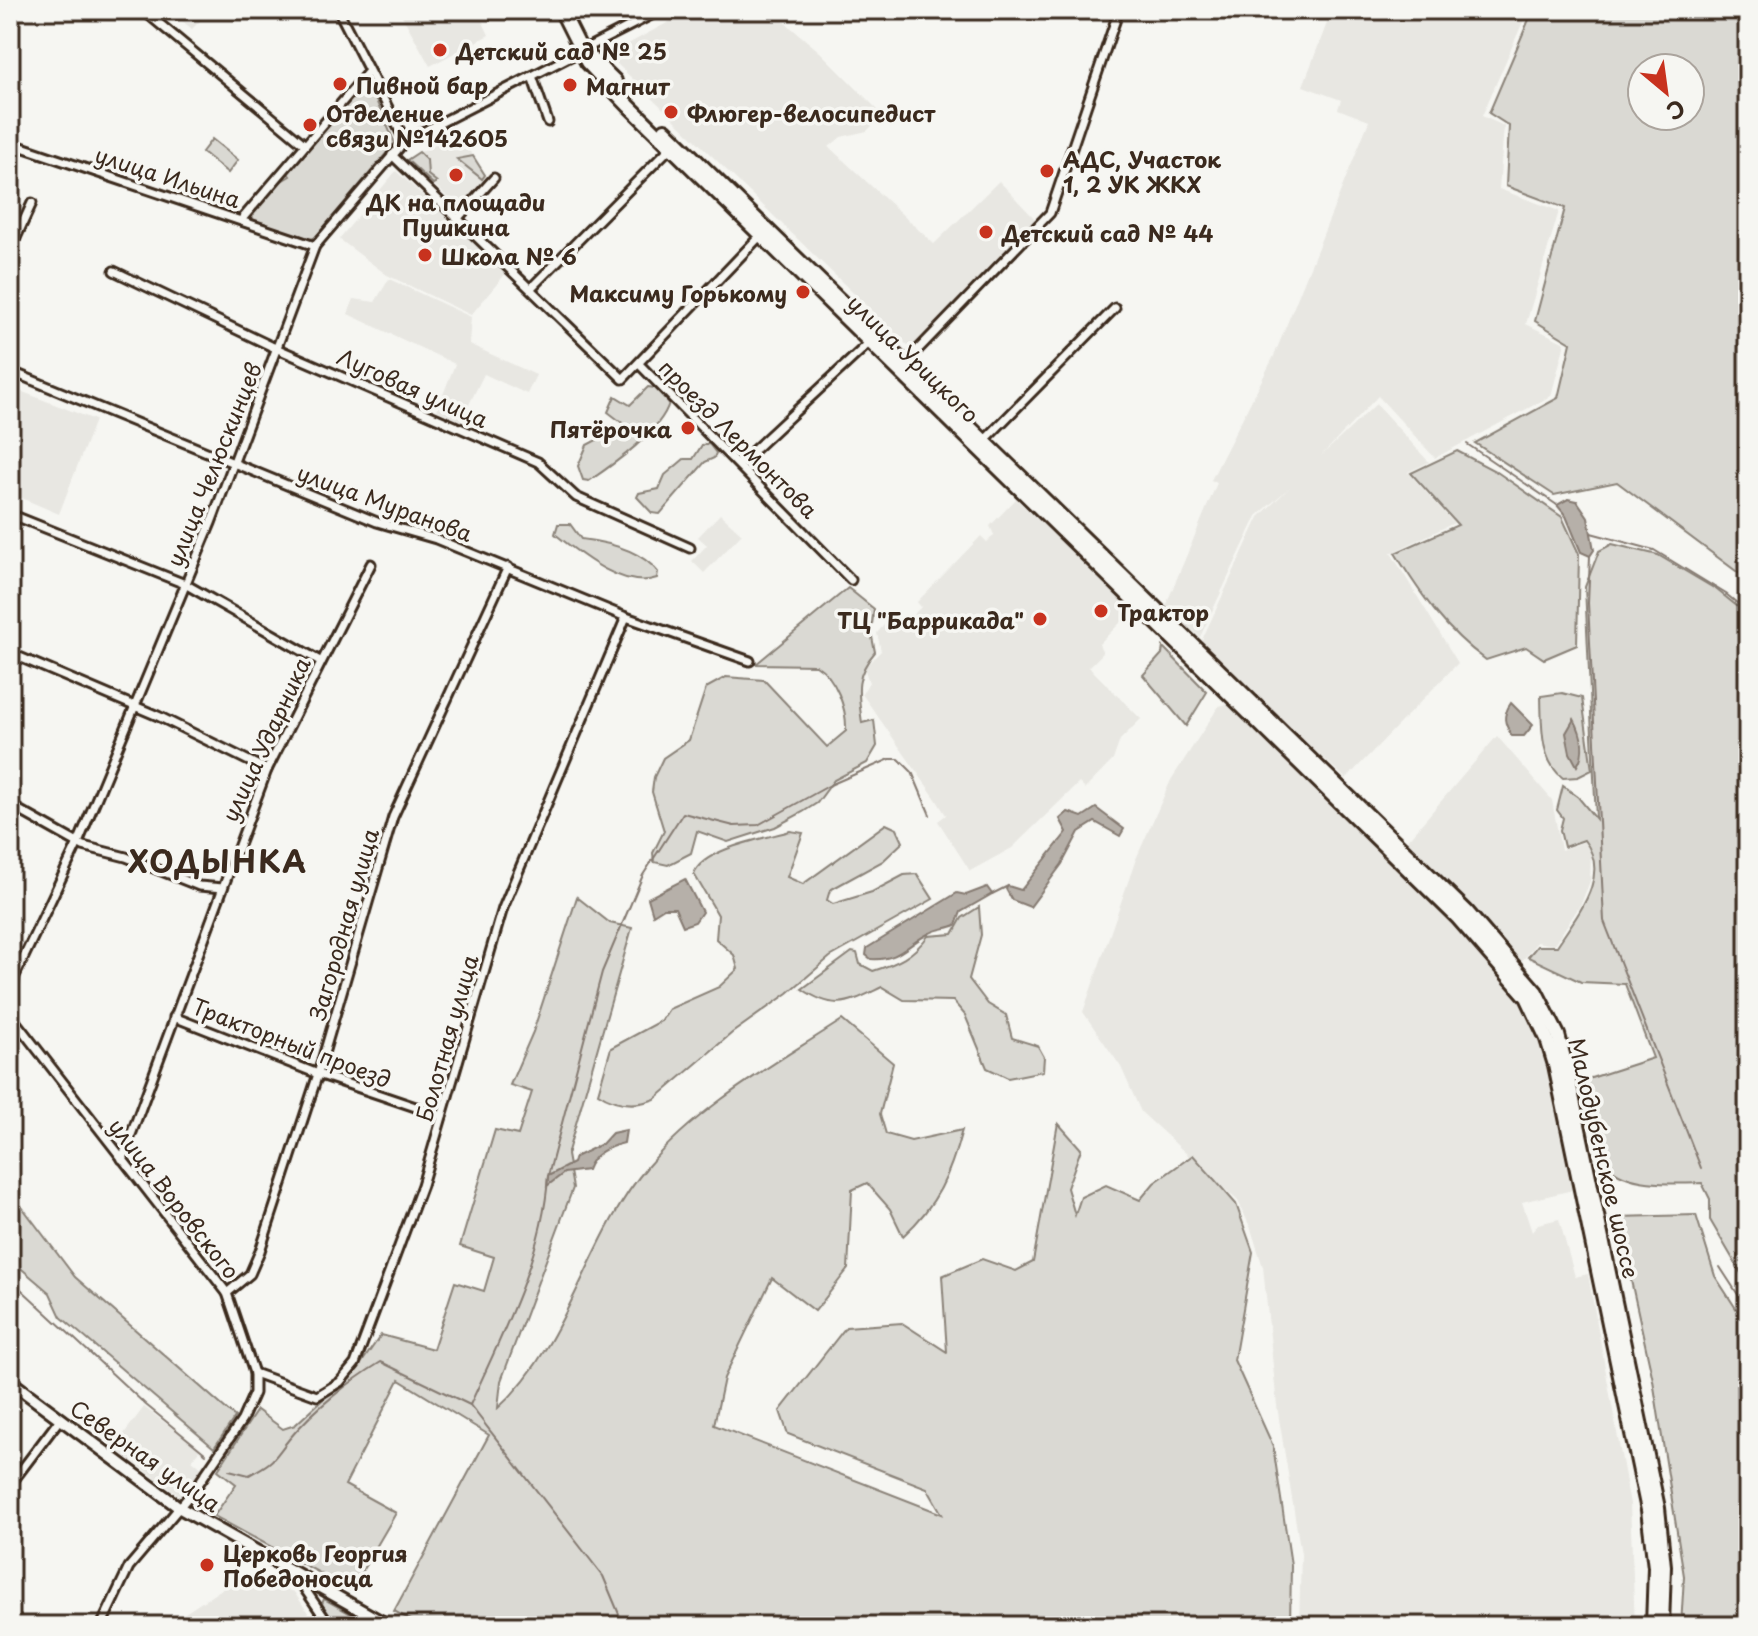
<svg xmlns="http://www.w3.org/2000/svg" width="1758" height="1636" font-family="'Playpen Sans',sans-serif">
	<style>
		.built { fill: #e8e7e2 }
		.green { fill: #dad9d3; stroke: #8a8278; stroke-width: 2; fill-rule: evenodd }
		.water { fill: #b6b0a9; stroke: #857a71; stroke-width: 2 }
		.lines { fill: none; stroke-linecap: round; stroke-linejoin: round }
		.stream { stroke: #857a71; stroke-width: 2 }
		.minor-casing { stroke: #3b2a1e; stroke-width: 13 }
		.secondary-casing { stroke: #3b2a1e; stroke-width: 16 }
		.trunk-casing { stroke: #3b2a1e; stroke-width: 18 }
		.minor { stroke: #f6f6f2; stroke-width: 7 }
		.secondary { stroke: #f6f6f2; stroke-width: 10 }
		.trunk { stroke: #f6f6f2; stroke-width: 12 }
		.poi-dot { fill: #c8321e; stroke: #f6f6f2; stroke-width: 3 }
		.labels { text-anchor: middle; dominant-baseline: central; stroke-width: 7; stroke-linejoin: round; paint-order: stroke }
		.poi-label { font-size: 22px; font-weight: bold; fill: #3b2a1e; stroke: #f6f6f2; text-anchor: start }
		.street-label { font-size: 22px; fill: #3b2a1e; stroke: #f6f6f2 }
		.district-label { font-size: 30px; font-weight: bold; letter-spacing: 2px; fill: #3b2a1e; stroke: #f6f6f2 }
	</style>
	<rect width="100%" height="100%" fill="#f6f6f2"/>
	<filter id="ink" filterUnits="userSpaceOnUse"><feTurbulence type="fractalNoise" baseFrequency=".0125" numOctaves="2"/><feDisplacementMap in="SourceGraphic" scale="16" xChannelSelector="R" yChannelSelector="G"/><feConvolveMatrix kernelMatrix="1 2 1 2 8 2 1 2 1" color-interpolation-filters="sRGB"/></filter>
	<g filter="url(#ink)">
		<g class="built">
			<path d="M169,10h50l-4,4 -5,-3 -18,18z"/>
			<path d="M399,10h78l12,25 -59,31z"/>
			<path d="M691,10h79l50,42 63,63 -16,16 -26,6 -12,10 105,97 65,-63 36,38 -122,132 -303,-294 5,-6z"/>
			<path d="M1332,10h196l-46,106 22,10 -5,63 60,22 -33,113 39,19 -14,53 -116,62 -57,-62 -57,60 55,-52 53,58 -21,10 46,51 -63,30 67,110 -112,116 -146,-135 59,-127 31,-30 -33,29 -57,121 -35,-30 52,-124 -6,-3 63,-124 95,-235 -31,-12 3,-9 -38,-14z"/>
			<path d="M453,133l5,1 29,43 -21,25 -10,3 -49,-45z"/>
			<path d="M396,171l111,101 -36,43 -84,-40 -48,-36z"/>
			<path d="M389,279l82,38 -2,27 67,31 -9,19 -43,-20 -23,47 -24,-11 18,-46 -107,-50 6,-15 21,3z"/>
			<path d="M10,387l85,33 -36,94 -49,-21z"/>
			<path d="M1016,499l96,90 18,24 -31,31 4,9 -14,14 52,52 -21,21 -7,20 -28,29 -6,-6 -67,65 -42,23 -32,-50 8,-6 -10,-16 -74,-105 7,-12 -5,-14 17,-17 -4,-18 8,-9 8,-3 8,5 6,-5 14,-14 -4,-5 64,-66 6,6 7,-7 -4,-9z"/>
			<path d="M720,514l22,20 -38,39 -12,-12 15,-16 -9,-8z"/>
			<path d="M1227,704l255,249 31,36 19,31 16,39 29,130 -55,13 10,30 6,-8 21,-5 16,58 13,-3 42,230 5,122h-336l2,-72 -24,-148 -14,-139 -12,-38 -13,-28 -97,-89 -20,-45 -38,-55 53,-153 35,-79 48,-74z"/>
			<path d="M1497,736l55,64 9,50 23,-8 7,10 -1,29 -9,23 -27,41 -17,-3 -15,19 -116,-119z"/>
			<path d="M144,1407l56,42 -8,11 11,9 -22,28 -67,-50z"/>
			<path d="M242,1576l52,16 23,34h-152z"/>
		</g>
		<g class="green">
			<path d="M1533,10h215v570l-131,-98 -63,13 -79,-52 83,-45 13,-55 -36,-22 30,-113 -59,-22 3,-60 -20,-13zM1642,68h48v48h-48z"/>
			<path d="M363,85l8,4 24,54 -80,95 -6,1 -56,-19 -1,-8 21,-26 17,-10 -3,-4z"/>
			<path d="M212,139l26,21 -10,13 -26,-21z"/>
			<path d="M419,152l8,8 1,15 9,7 -4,2 -26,-24z"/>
			<path d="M473,156l12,19 -3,4 -25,-20z"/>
			<path d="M648,387l7,1 14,15c-8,28 -55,61 -80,78l-6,-1 -5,-14 9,-21 17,-9 20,2 5,-10 -21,-16 7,-16 15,9z"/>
			<path d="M709,444l7,9 -2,5 -9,4 -45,52 -8,-1 -15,-16 2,-4 20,-4 6,-14 19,-16h9l9,-14z"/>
			<path d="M1457,451l40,21 65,45 17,37 -2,91 -33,14 -18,-12 -40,13c-41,-30 -65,-65 -91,-107l63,-28 -47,-52z"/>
			<path d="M558,524h12l11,15c25,3 60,11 77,33l-1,6c-34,12 -77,-24 -102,-44z"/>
			<path d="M1612,544l46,11 59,35 31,25v670l-38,-65v-21l-8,-16c-28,1 -75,4 -95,-18l-22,-85 68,-22 -28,-74 -44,-2 -53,-25 9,-11h20c20,-31 55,-71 27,-106l-20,7 -4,-17 3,-12 -6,-8 6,-24 15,11 18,22 -11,-232 14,-36z"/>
			<path d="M848,588l26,21 -3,23 4,20c-21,24 -17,41 -13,71l12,-3 3,26 -10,17 -33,17 -17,23 -14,9 -28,15 -47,15 -31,-11 -6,22 -23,12 -14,-3 -1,-9 11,-22 -12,-39 2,-15 9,-19 26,-18 17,-52 20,-11 38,3 63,67 19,-16c1,-22 -10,-54 -30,-66l-60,-1z"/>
			<path d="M1163,647l44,45 -21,34 -43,-51 19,-21z"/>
			<path d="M1562,693l20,5 10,72 -14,7 -15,1c-24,-18 -21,-55 -22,-82z"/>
			<path d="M886,824l11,5 6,13 -20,19 -53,29 -3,10 6,4 39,-12 32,-17 13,-1 16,25 -103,58 -42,36 -56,40 -77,66c-21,8 -39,6 -57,-6l13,-45 50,-27 8,-12 50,-22 19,-18 -4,-14 -18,-16 2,-24 -24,-41c8,-25 72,-36 96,-43l13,2 -16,44 16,7z"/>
			<path d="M577,897l33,26 22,5 -65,227 6,33 -72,193 -3,27c72,-65 88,-169 150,-242 53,-62 127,-102 194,-146l51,43 -13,51 6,20 25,7 51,-11c-12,45 -25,75 -59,106l-13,-27 -23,-26 -15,7 -4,79 -33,42 -43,-33 -48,100 -10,47 228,89 -15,-26 -139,-54 -8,-23 66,-84 56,-4 45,29 -5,-76 40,-17 34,12 17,-9 25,-139 23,26 -14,39 8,27 6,-18 25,-12 34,15 14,-17 39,-28 43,49 17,48 -19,108 39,86 18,119 -1,61h-868l-28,-15 95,-176 -90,-55 -54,105 51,28 -45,77 -137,-74 22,-32 -18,-14 39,-60 26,19 12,-4 65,-60 21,-30 52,14 22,-67 29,9 10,-34 -34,-11 35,-116 23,5 14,-43 -22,-7 23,-53z"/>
			<path d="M979,907l2,28 -12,44 19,25 18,11 6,23 26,8 6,11 -1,14 -35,7 -21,-10 -22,-53 -12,-14 -49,-1 -22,-13c-34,16 -46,25 -80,2l50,-37 5,1 3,11 13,7c25,-8 39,-14 55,-35l25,-2 9,-16z"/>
			<path d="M10,1191l65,86 160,140 -21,31 -153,-131 -11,-24 -40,-34z"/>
			<path d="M1696,1215l19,61 33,51v299h-67l3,-50 -31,-196 -36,-163z"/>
			<path d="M324,1599l48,27h-35l-15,-22z"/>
		</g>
		<g class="water">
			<path d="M1568,499l9,2 11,16 6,33 -4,6 -9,-4 -15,-36 -9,-11z"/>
			<path d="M1511,703l22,22 -9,11h-12c-8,-13 -10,-20 -1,-33z"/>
			<path d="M1574,719c8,15 12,33 3,47l-7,-13 -4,-20z"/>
			<path d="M1096,808l28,21 -4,7 -25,-14 -16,10 -17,32 -32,43 -18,-7 -6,-11 2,-3 13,4 46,-58 -7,-13 8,-7 14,5z"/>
			<path d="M685,879l17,33 -7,10 -12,4 -8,-18h-11l-11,7 -5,-17z"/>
			<path d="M987,887l5,7 -31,18 -5,13c-9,4 -17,3 -26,8 -23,11 -30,28 -59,26l-5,-4 1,-7 90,-55 9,2z"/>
			<path d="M626,1130l-2,13c-16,4 -31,10 -37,27l-23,3 -17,13 1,-10 25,-13 2,-6 27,-13 10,-11z"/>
		</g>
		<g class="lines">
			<g class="stream">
				<path d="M1467,444l90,61"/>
				<path d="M1591,533l63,17 72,44 22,18"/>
				<path d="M1590,556l-2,47 16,318 97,247"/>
				<path d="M992,894l16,-8"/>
				<path d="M1720,1267l28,43"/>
				<path d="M10,1279l136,126 60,49"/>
				<path d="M470,1405l133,171 21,50"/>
				<path d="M229,1470l20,5c27,-14 23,-15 41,-37 23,-28 60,-57 91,-76l89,43c32,-70 74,-152 78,-229l54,-204 41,-97 40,-62 51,13 24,-1 72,-40 60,-26h9l13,13 18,43"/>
			</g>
			<defs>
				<g id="minor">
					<path d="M143,10l161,134"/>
					<path d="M338,10l67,131"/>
					<path d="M532,76l16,46"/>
					<path d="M10,143l305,103"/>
					<path d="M392,155l231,224 137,-143"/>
					<path d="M459,217l35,-39"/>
					<path d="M242,219l126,-147"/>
					<path d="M10,251l22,-48"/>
					<path d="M114,271l157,75 267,116 38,35 114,51"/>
					<path d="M531,288l139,-140"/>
					<path d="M639,364l212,216"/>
					<path d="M904,364l146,-151 69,-203"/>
					<path d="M10,371l367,151 59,17 190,78 124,44"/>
					<path d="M981,444l134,-136"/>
					<path d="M740,463l130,-121"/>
					<path d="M10,514l175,70 135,77"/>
					<path d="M10,653l148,63 109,54"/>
					<path d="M10,805l73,41 43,11 73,29 24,2"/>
					<path d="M10,1004l5,-28 63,-133 133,-320 104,-277 90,-105 256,-131"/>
					<path d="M10,1009l2,8 215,276 27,80v20l-12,27 -47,69 -66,78 -28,59"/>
					<path d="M174,1017l144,57 124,42"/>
					<path d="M122,1159l145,-389 104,-206"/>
					<path d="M227,1293l23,-19 10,-23 58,-177 75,-257 115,-250"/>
					<path d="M254,1373l63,23 23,-14 15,-18 67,-179 81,-277 123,-291"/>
					<path d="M10,1485l50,-66"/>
					<path d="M296,1576l34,50"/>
				</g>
				<path id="secondary" d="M10,1381l170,127 209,118"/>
				<g id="trunk">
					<path d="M561,10l26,52 42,44 829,812 69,79 20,42 8,26 93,445 7,57 -2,59"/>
					<path d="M583,50l32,31"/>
					<path d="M665,130l801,781 70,81 22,43 7,27 93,446 6,58 -2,60"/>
				</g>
			</defs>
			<use href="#minor" class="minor-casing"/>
			<use href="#secondary" class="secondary-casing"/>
			<use href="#trunk" class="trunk-casing"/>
			<use href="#minor" class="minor"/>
			<use href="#secondary" class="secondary"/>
			<use href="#trunk" class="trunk"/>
		</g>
	</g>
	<g class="poi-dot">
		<circle cx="440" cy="50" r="8"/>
		<circle cx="340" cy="84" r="8"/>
		<circle cx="570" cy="85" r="8"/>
		<circle cx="671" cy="112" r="8"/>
		<circle cx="310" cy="125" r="8"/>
		<circle cx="1047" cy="171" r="8"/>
		<circle cx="456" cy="175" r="8"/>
		<circle cx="986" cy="232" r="8"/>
		<circle cx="425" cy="255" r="8"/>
		<circle cx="803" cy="292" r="8"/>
		<circle cx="688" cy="428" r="8"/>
		<circle cx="1101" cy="611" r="8"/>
		<circle cx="1040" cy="619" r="8"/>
		<circle cx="207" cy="1565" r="8"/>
	</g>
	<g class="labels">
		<g class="poi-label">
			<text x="456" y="50">Детский сад № 25</text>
			<text x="356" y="84">Пивной бар</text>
			<text x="586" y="85">Магнит</text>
			<text x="326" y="112">Отделение<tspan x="326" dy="25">связи №142605</tspan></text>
			<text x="687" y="112">Флюгер-велосипедист</text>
			<text x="1063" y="158">АДС, Участок<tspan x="1063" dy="25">1, 2 УК ЖКХ</tspan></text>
			<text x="456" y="201" text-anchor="middle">ДК на площади<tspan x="456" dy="25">Пушкина</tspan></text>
			<text x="1002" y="232">Детский сад № 44</text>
			<text x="441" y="255">Школа № 6</text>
			<text x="787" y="292" text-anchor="end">Максиму Горькому</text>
			<text x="672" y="428" text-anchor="end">Пятёрочка</text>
			<text x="1117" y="611">Трактор</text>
			<text x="1024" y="619" text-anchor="end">ТЦ "Баррикада"</text>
			<text x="223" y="1552">Церковь Георгия<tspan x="223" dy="25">Победоносца</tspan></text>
		</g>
		<g class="street-label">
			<text transform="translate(168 176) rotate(18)">улица Ильина</text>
			<text transform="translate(914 358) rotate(44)">улица Урицкого</text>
			<text transform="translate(413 387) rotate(24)">Луговая улица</text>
			<text transform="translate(739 438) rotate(45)">проезд Лермонтова</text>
			<text transform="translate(213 464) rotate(-68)">улица Челюскинцев</text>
			<text transform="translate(385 502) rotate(20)">улица Муранова</text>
			<text transform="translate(265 739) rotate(-65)">улица Ударника</text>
			<text transform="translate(343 924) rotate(-74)">Загородная улица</text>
			<text transform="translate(446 1038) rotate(-74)">Болотная улица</text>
			<text transform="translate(292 1042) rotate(21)">Тракторный проезд</text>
			<text transform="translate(1605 1158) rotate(77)">Малодубенское шоссе</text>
			<text transform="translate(175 1198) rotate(52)">улица Воровского</text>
			<text transform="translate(146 1455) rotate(35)">Северная улица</text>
		</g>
		<g class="district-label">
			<text x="218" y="860">ХОДЫНКА</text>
		</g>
	</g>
	<rect width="1758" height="1636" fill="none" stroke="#f6f6f2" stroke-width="40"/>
	<rect x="20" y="20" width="1718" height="1596" fill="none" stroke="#3b2a1e" stroke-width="3" filter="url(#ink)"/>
	<g transform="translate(1666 92) rotate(151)"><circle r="38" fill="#f6f6f2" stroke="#aba49d" stroke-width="2"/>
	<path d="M0-6L14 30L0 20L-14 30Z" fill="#c8321e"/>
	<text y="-12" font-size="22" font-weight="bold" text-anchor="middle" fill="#3b2a1e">С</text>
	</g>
</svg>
